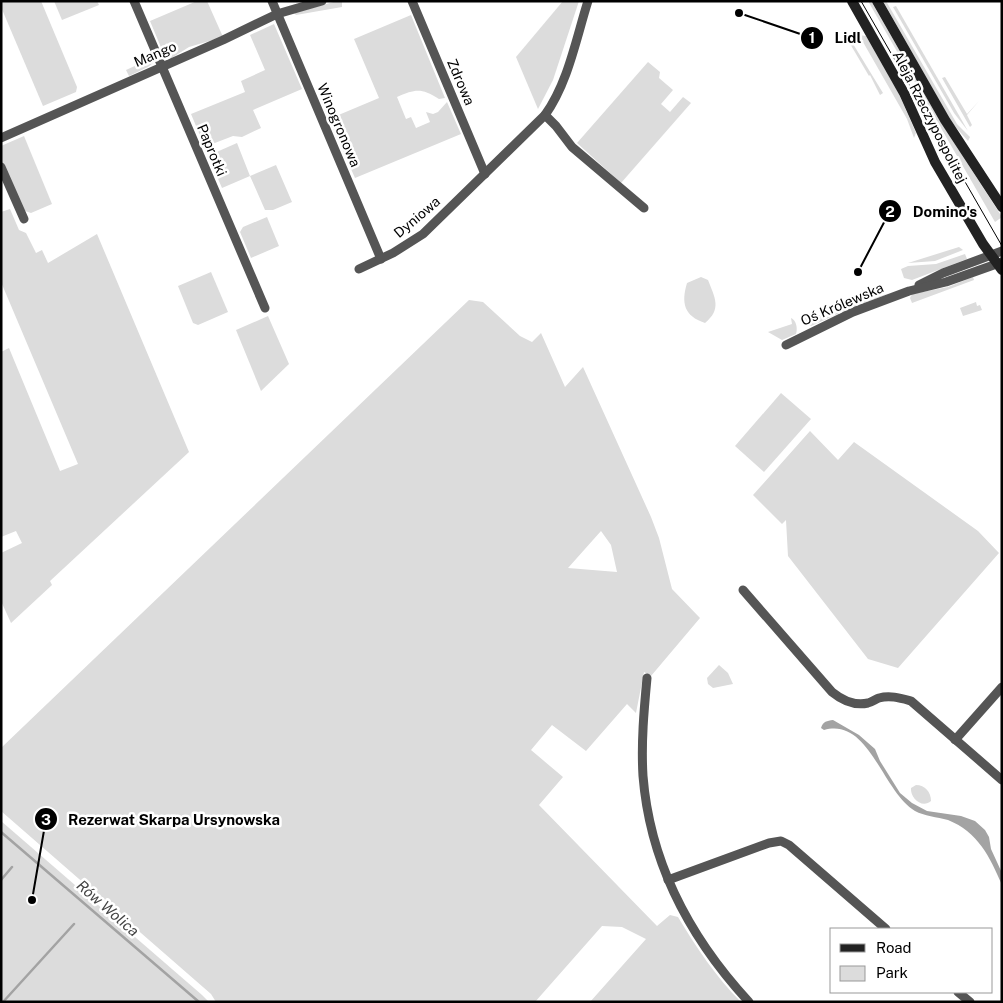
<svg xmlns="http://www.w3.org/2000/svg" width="1003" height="1003" font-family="'Public Sans',sans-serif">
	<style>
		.green { fill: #dcdcdc; fill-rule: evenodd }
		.water { fill: #a3a3a3 }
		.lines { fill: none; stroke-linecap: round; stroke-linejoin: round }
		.stream { stroke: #a3a3a3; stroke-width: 2.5 }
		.street { stroke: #555; stroke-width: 9 }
		.secondary { stroke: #222; stroke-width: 10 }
		.tram { stroke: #000; stroke-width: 1 }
		.labels { text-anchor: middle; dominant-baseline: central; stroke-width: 5; stroke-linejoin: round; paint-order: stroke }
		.street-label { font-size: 14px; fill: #000; stroke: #fff }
		.water-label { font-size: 15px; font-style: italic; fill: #444; stroke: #fff }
		.leader { fill: none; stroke: #000; stroke-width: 2 }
		.callout-dot { fill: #000; stroke: #fff; stroke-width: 2 }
		.mark-label { font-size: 15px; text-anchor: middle; font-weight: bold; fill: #fff }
		.callout-label { font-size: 15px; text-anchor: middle; font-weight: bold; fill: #000; stroke: #fff; stroke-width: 5; stroke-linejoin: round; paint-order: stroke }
	</style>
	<rect width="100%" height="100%" fill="#fff"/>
	<g class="green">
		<path d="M1,1h40l36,86 -1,5 -33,14 -42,-99z"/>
		<path d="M54,1h43l2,4 -37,15z"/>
		<path d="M197,1h10l16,36 -34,10 -19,12 -5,-2 -15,-36z"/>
		<path d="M337,1h5v6l-46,8 -2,-2z"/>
		<path d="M563,1h16l-26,79 -15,29 -22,-52z"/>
		<path d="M868,1h3l69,120 62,96 -7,5z"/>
		<path d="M883,1h3l71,123 13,13 -2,4 -16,-18z"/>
		<path d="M896,6l72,125 -14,-18 -61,-106z"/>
		<path d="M411,15l34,83 -6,1c-18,-11 -23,-10 -42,-2l9,22 5,-2 5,11 14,-6 -4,-10 7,2 5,-2 9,-10 14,32 -106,44 -26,-59 50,-21 -25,-59z"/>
		<path d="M274,24l28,65 -49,21 8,18 -19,9 -9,-1 -26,10 -3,-1 -13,-31 54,-22 -4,-11 24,-11 -15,-35z"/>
		<path d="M859,35l7,1 32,56 18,41 -2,5 -7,-19z"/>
		<path d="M850,39l33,54 -3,2 -10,-20 -1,1 -20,-34 -1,-2z"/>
		<path d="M150,59l3,4 -5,4 -19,9 -3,-6z"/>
		<path d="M648,62l12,10 -1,6 14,12 -12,14 9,8 13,-15 8,6 -70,80 -44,-40z"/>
		<path d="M945,77l22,37 12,-13 -12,14 5,10 -2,2 -28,-49z"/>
		<path d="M24,136l28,68 -21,9 -9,-3 -21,-47v-17z"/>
		<path d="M237,143l13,33 26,-11 16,37 -19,8h-8l-15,-34 -28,12 -13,-30 3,-4z"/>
		<path d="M10,209l9,21 7,3 10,20 6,-3 6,13 49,-29 92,218 -139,129 2,4 -41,38 -10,-22v-48l21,-10 -6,-12 -15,6v-185l8,-4 51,123 18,-7 -77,-182v-70z"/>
		<path d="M267,217l12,29 -28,12 -11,-26 3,-5z"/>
		<path d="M959,247l4,3 -28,11 -27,2z"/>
		<path d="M965,254l2,5 -55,21 -8,-2 -3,-9 7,-3 28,-2z"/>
		<path d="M211,272l17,40 -30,13 -5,-2 -15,-37z"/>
		<path d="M701,277l7,3c7,18 14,29 -3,43 -21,-7 -24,-20 -18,-40z"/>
		<path d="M973,277l1,3 -62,23 -2,-5 2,-4 36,-7z"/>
		<path d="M890,293l-39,15 -40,18 -5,-1 -3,-6 1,-5 3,5z"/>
		<path d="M469,300l14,2 37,34 12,6 9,-9 24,54 18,-20 68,150 8,21 13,51 28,29 -49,58 -7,-4 -8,41 -9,-9 -41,47 -34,-26 -21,25 32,27 -24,28 118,121 13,-11 8,2c18,30 38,60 63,85h-151l56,-63 -24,-12 -20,-1 -67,76h-319l-5,-8 -210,-183v-63zM601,531l10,14 6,27 -49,-4z"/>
		<path d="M976,302l1,4 3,-1 2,5 -19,6 -3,-8z"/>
		<path d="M268,316l21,48 -28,27 -25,-61z"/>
		<path d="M791,318c5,2 7,10 5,16l-14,6 -14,-8 24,-8z"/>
		<path d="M781,393l30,26 -47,53 -29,-26z"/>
		<path d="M810,431l28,29 16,-18 124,89 21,22 -101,115 -30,-9 -80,-103 -2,-36 -4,4 -29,-29z"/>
		<path d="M719,665l9,8 5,11 -20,4 -5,-4 -1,-6z"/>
		<path d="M916,785c9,0 15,7 15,16 -9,8 -21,-3 -20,-13z"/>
		<path d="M1,821l201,174 7,7h-208z"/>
	</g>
	<path class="water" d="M833,720l26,15 16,14 5,12 20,32 12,10 15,8 34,5 14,5 10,9 4,7 2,12 11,24v12c-12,-28 -24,-53 -54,-65 -11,-3 -24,-4 -33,-9 -33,-20 -46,-94 -91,-81l-3,-2c2,-7 6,-7 12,-8z"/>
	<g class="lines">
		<g class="stream">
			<path d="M1,832l198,170"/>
			<path d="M1,880l11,-13"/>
			<path d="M3,1002l71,-78"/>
		</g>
		<g class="street">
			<path d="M134,1l131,307"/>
			<path d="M272,1l109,258"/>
			<path d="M412,1l73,173"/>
			<path d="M545,115l11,11 16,21 72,61"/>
			<path d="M1,138l222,-98 54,-26 45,-13"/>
			<path d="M1,167l23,52"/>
			<path d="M359,269l34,-16 30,-19 122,-119c23,-32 31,-76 43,-114"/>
			<path d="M919,285l24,-12 59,-22"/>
			<path d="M786,345l67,-33 56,-21 37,-9 56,-20"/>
			<path d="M743,590l89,102c11,9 22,14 36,11 4,-1 8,-4 11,-5 11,-3 21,0 32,3l91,79"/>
			<path d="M647,678c-3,32 -6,65 -4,98 7,88 47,162 106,226"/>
			<path d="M955,740l47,-53"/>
			<path d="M668,880l101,-37 12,-2 8,4 97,84"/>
			<path d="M958,992l12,10"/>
		</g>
		<g class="secondary">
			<path d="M852,1l52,92 31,69 48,82 19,26"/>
			<path d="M877,1l68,119 57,87"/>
		</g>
		<path class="tram" d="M861,1l141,245"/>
	</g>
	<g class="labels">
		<g class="street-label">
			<text transform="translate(155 54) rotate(-23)">Mango</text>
			<text transform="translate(461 82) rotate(67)">Zdrowa</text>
			<text transform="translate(930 117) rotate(63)">Aleja Rzeczypospolitej</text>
			<text transform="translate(339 125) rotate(67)">Winogronowa</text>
			<text transform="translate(212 150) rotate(67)">Paprotki</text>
			<text transform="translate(417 217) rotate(-40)">Dyniowa</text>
			<text transform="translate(842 304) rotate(-23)">Oś Królewska</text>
		</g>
		<g class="water-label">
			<text transform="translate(108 908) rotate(41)">Rów Wolica</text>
		</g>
	</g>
	<path class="leader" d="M739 13L812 38M858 272L890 211M32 900L46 819"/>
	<g class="callout-dot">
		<circle cx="739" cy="13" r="5"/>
		<circle cx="858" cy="272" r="5"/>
		<circle cx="32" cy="900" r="5"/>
		<circle cx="812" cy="38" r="12"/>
		<circle cx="890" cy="211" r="12"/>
		<circle cx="46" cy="819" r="12"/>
	</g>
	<g class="mark-label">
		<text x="812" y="43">1</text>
		<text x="890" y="217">2</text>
		<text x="46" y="825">3</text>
	</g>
	<g class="callout-label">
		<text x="848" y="43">Lidl</text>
		<text x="945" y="217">Domino's</text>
		<text x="174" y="825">Rezerwat Skarpa Ursynowska</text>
	</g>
	<rect width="1003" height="1003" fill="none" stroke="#000000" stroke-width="5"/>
	<rect x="830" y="928" width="162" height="65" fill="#ffffff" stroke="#999999"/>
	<rect x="840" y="944" width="25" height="8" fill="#222222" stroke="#999999"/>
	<text x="876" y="953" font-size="15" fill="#000000">Road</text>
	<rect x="840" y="966" width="25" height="15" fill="#dcdcdc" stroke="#999999"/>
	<text x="876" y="978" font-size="15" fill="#000000">Park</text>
</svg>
